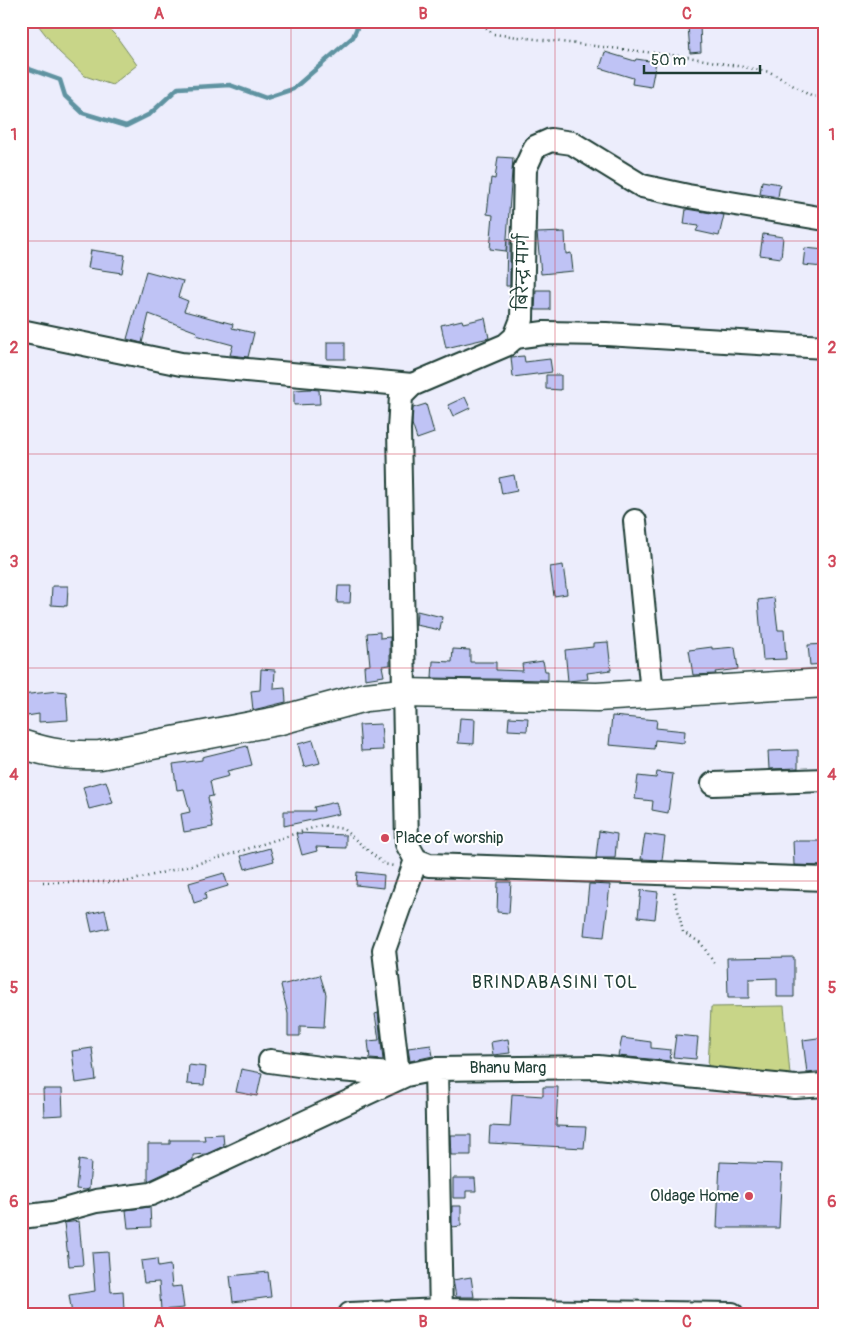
<svg xmlns="http://www.w3.org/2000/svg" width="846" height="1335" font-family="Pangolin,'Playpen Sans Deva',sans-serif">
	<style>
		.green { fill: #c8d588; stroke: #74895e }
		.lines { fill: none; stroke-linecap: round; stroke-linejoin: round }
		.stream { stroke: #5f93a1; stroke-width: 4.5 }
		.building { fill: #bfc3f5; stroke: #1f3d34 }
		.minor-casing { stroke: #1f3d34; stroke-width: 26 }
		.major-casing { stroke: #1f3d34; stroke-width: 31 }
		.path { stroke: #1f3d34; stroke-width: 2.5; stroke-dasharray: 1 4; stroke-linecap: butt }
		.minor { stroke: #fff; stroke-width: 22 }
		.major { stroke: #fff; stroke-width: 28 }
		.grid { fill: none; stroke: #d1495b; stroke-width: 1; stroke-opacity: 0.55 }
		.poi-dot { fill: #d1495b; stroke: #fff; stroke-width: 2 }
		.labels { text-anchor: middle; dominant-baseline: central; stroke-width: 4; stroke-linejoin: round; paint-order: stroke }
		.street-label { font-size: 16px; fill: #1f3d34; stroke: #fff }
		.poi-label { font-size: 16px; fill: #1f3d34; stroke: #fff; text-anchor: start }
		.neighbourhood-label { font-size: 18px; letter-spacing: 1px; fill: #1f3d34; stroke: #fff }
		.neatline { fill: none; stroke: #d1495b; stroke-width: 2 }
		.grid-label { font-size: 16px; text-anchor: middle; font-weight: bold; fill: #d1495b }
	</style>
	<rect width="100%" height="100%" fill="#ecedfc"/>
	<filter id="ink" filterUnits="userSpaceOnUse"><feTurbulence type="fractalNoise" baseFrequency=".02" numOctaves="2"/><feDisplacementMap in="SourceGraphic" scale="10" xChannelSelector="R" yChannelSelector="G"/><feConvolveMatrix kernelMatrix="1 2 1 2 8 2 1 2 1" color-interpolation-filters="sRGB"/></filter>
	<g filter="url(#ink)">
		<g class="green">
			<path d="M35,21h66l15,15 21,29 -25,20 -27,-9 -26,-24z"/>
			<path d="M784,1006l6,69 -82,-8 3,-60z"/>
		</g>
		<g class="lines">
			<path class="stream" d="M21,66l39,14 5,16 18,17 43,13 24,-12 28,-26 52,-3 36,13 27,-9 60,-52 7,-16"/>
		</g>
		<g class="building">
			<path d="M700,24l1,28 -11,1 -2,-28z"/>
			<path d="M605,52l30,9 1,-2 20,3 -5,25 -19,-3 1,-6 -33,-10z"/>
			<path d="M498,157l15,1 -7,93 -16,-2 3,-34 -6,-1 4,-36 4,1z"/>
			<path d="M762,181l18,3 -2,13 -18,-3z"/>
			<path d="M686,209l38,6 -5,21 -23,-5 3,-5 -15,-2z"/>
			<path d="M565,232l1,22 5,-1 2,18 -32,3 -4,-41z"/>
			<path d="M763,234l20,3 -2,21 -21,-3z"/>
			<path d="M507,239l3,1v46h-4z"/>
			<path d="M805,248l20,2 -2,17 -20,-2z"/>
			<path d="M91,250l34,5 -3,18 -34,-5z"/>
			<path d="M146,271l37,10 -5,16 10,4 -4,10 49,13 -1,4 22,5 -6,24 -18,-2 3,-10 -37,-10 1,-3 -48,-18 -7,29 -15,-4z"/>
			<path d="M536,290h14v20h-15z"/>
			<path d="M485,318l4,20 -43,10 -5,-23 21,-5 1,3z"/>
			<rect x="327" y="342" width="18" height="17"/>
			<path d="M524,356l1,6 25,-3 2,13 -39,5 -2,-20z"/>
			<path d="M546,375h15v15l-15,-1z"/>
			<path d="M310,389l9,1 1,14 -26,1v-15z"/>
			<path d="M465,397l5,11 -17,8 -5,-11z"/>
			<path d="M426,404l8,29 -17,6 -5,-15 1,-16z"/>
			<path d="M514,475l3,16 -15,3 -3,-16z"/>
			<path d="M563,565l4,29 -13,2 -4,-29z"/>
			<path d="M52,586h16l-1,20 -16,-1z"/>
			<path d="M338,586h13l-1,17h-13z"/>
			<path d="M774,598l4,32h6l2,29 -23,1 -5,-60z"/>
			<path d="M417,611l25,6 -2,13 -24,-5z"/>
			<path d="M380,632v6l10,-1v28l-8,1 2,10 -19,3 -1,-13 6,-1 -3,-32z"/>
			<path d="M608,642l3,28 -24,3 1,6 -20,2 -3,-31 28,-3v-4z"/>
			<path d="M825,644v20l-15,1 -2,-20z"/>
			<path d="M712,647v2l23,-2 3,22 -23,3 1,2 -23,1 -4,-25z"/>
			<path d="M453,649l17,1v12h26v8l27,1 -1,-7 21,-3 2,10h3v9l-116,-2 1,-17 19,1z"/>
			<path d="M261,669l14,1 -1,19 11,-1 1,14 -33,8 -2,-19 9,-1z"/>
			<path d="M58,691l8,1 2,28 -29,2v-8l-18,3v-22z"/>
			<path d="M612,716l45,4 -1,8 29,3 -1,12 -29,-3 -1,9 -45,-4z"/>
			<path d="M509,717l19,1 -1,13 -19,-1z"/>
			<path d="M460,718l15,1 -1,25 -16,-1z"/>
			<path d="M381,724l2,26 -22,1 -2,-26z"/>
			<path d="M313,740l7,23 -16,4 -6,-23z"/>
			<path d="M247,746l5,19 -25,6 2,5 -19,5 3,15 -5,1 5,30 -29,5 -3,-18 9,-2 -6,-23 -7,1 -4,-26 29,-4v-3z"/>
			<path d="M798,750v18l-29,1 -1,-18z"/>
			<path d="M657,772l16,2 -5,39 -16,-3 1,-9 -18,-2 3,-23 18,2z"/>
			<path d="M106,781l7,22 -24,6 -6,-22z"/>
			<path d="M336,802l3,12 -55,12v-15h31l-1,-4z"/>
			<path d="M599,831l18,3 -2,24h-19z"/>
			<path d="M296,833l50,2v13l-30,-1 1,4 -15,4z"/>
			<path d="M645,834l20,3 -3,23 -21,-1z"/>
			<path d="M793,841h32v25l-31,-1z"/>
			<path d="M270,848l4,13 -29,8 -4,-13z"/>
			<path d="M357,872l27,3 -1,13 -27,-3z"/>
			<path d="M224,873l4,13 -23,7 1,6 -12,4 -5,-20z"/>
			<path d="M498,882h13l-2,31 -12,-1z"/>
			<path d="M589,884l21,1 -6,52 -20,-2z"/>
			<path d="M641,890l17,2 -3,27 -17,-2z"/>
			<path d="M105,910l4,18 -17,4 -4,-18z"/>
			<path d="M794,957v40h-17v-19l-28,1v19h-21l-1,-40z"/>
			<path d="M320,975l6,19 -2,33 -24,-1v10h-12v-22l-7,-29z"/>
			<path d="M378,1013l5,47 -13,-1 -2,-18 11,-1 -4,-26z"/>
			<path d="M676,1035l22,2 -2,22 -23,-2z"/>
			<path d="M825,1037v34l-18,2 -4,-33z"/>
			<path d="M622,1038l29,4v6l20,2 -1,11 -52,-5z"/>
			<path d="M508,1039l2,14 -17,2 -2,-13z"/>
			<path d="M431,1045l2,11 -23,5 -2,-13z"/>
			<path d="M92,1048l4,32 -20,3 -4,-32z"/>
			<path d="M189,1065l17,2 -2,18 -17,-1z"/>
			<path d="M241,1069l21,4 -5,23 -21,-4z"/>
			<path d="M543,1087h15l-2,39 30,1 -2,21 -95,-5 1,-17 20,1 2,-33 31,2z"/>
			<path d="M43,1089h19l1,26 -19,1z"/>
			<path d="M223,1134l1,12 -18,8 -13,1v5l-45,21v-37h22v-4h35l-1,-5z"/>
			<path d="M450,1135h21v20h-20z"/>
			<path d="M79,1160l12,2 -2,27 -4,1 -9,-1z"/>
			<path d="M720,1162l62,2 -3,64h-62z"/>
			<path d="M453,1178h22l1,13h-10v7h-13z"/>
			<path d="M452,1206h9v20l-9,1z"/>
			<path d="M150,1207l1,20 -23,1 -2,-18z"/>
			<path d="M79,1221l4,44 -14,1 -5,-43z"/>
			<path d="M108,1252l3,40 12,-1 1,20 -20,3h-32l-3,-19 26,-4 -3,-38z"/>
			<path d="M157,1259l1,8 12,-2 2,22 9,-1 3,22 -23,2 -2,-28 -15,1 -3,-22z"/>
			<path d="M268,1272l3,25 -38,5 -3,-26z"/>
			<path d="M471,1277l3,20h-18l-3,-17z"/>
		</g>
		<g class="lines">
			<defs>
				<g id="minor">
					<path d="M825,219l-137,-23 -46,-10 -70,-43 -21,-3 -16,7 -10,22 -3,150 -7,18 -9,8 -94,40 -11,11 -2,33 8,415 9,16 13,5 396,14"/>
					<path d="M21,331l160,33 231,21"/>
					<path d="M515,337l29,-4 62,1 219,13"/>
					<path d="M635,521l17,172"/>
					<path d="M713,784l112,-4"/>
					<path d="M270,1061l57,8 77,6"/>
					<path d="M398,1074l-14,-124 32,-90"/>
					<path d="M21,1217l32,-4 43,-12 55,-7 255,-119 30,-6"/>
					<path d="M350,1314l91,-4 291,4"/>
					<path d="M441,1314l-5,-245 162,-2 197,20 30,-2"/>
				</g>
				<path id="major" d="M21,744c31,10 47,12 79,11l177,-34 89,-24 37,-4 194,4 228,-14"/>
			</defs>
			<use href="#minor" class="minor-casing"/>
			<use href="#major" class="major-casing"/>
			<g class="path">
				<path d="M479,21l14,13 195,23 82,15 41,24 14,1"/>
				<path d="M43,882h83l93,-24 103,-33 21,4 41,35 10,2"/>
				<path d="M674,892l9,40 18,11 13,20"/>
			</g>
			<use href="#minor" class="minor"/>
			<use href="#major" class="major"/>
		</g>
	</g>
	<path class="grid" d="M291,21v1293M555,21v1293M21,241h804M21,454h804M21,668h804M21,881h804M21,1094h804"/>
	<g class="poi-dot">
		<circle cx="385" cy="838" r="5"/>
		<circle cx="749" cy="1196" r="5"/>
	</g>
	<g class="labels">
		<g class="street-label">
			<text transform="translate(523 272) rotate(-89)">बिरेन्द्र मार्ग</text>
			<text x="508" y="1068">Bhanu Marg</text>
		</g>
		<g class="poi-label">
			<text x="395" y="838">Place of worship</text>
			<text x="739" y="1196" text-anchor="end">Oldage Home</text>
		</g>
		<g class="neighbourhood-label">
			<text x="555" y="982">BRINDABASINI TOL</text>
		</g>
	</g>
	<rect width="846" height="1335" fill="none" stroke="#fff" stroke-width="55"/>
	<path d="M644 65v8h116v-8" fill="none" stroke="#1f3d34" stroke-width="2.5"/>
	<text x="651" y="65" font-size="15" fill="#1f3d34" stroke="#ffffff" stroke-width="4" paint-order="stroke">50 m</text>
	<rect x="28" y="28" width="790" height="1280" class="neatline"/>
	<g class="grid-label">
		<text x="159" y="19">A</text>
		<text x="423" y="19">B</text>
		<text x="687" y="19">C</text>
		<text x="14" y="140">1</text>
		<text x="832" y="140">1</text>
		<text x="14" y="353">2</text>
		<text x="832" y="353">2</text>
		<text x="14" y="567">3</text>
		<text x="832" y="567">3</text>
		<text x="14" y="780">4</text>
		<text x="832" y="780">4</text>
		<text x="14" y="993">5</text>
		<text x="832" y="993">5</text>
		<text x="14" y="1207">6</text>
		<text x="832" y="1207">6</text>
		<text x="159" y="1327">A</text>
		<text x="423" y="1327">B</text>
		<text x="687" y="1327">C</text>
	</g>
</svg>
